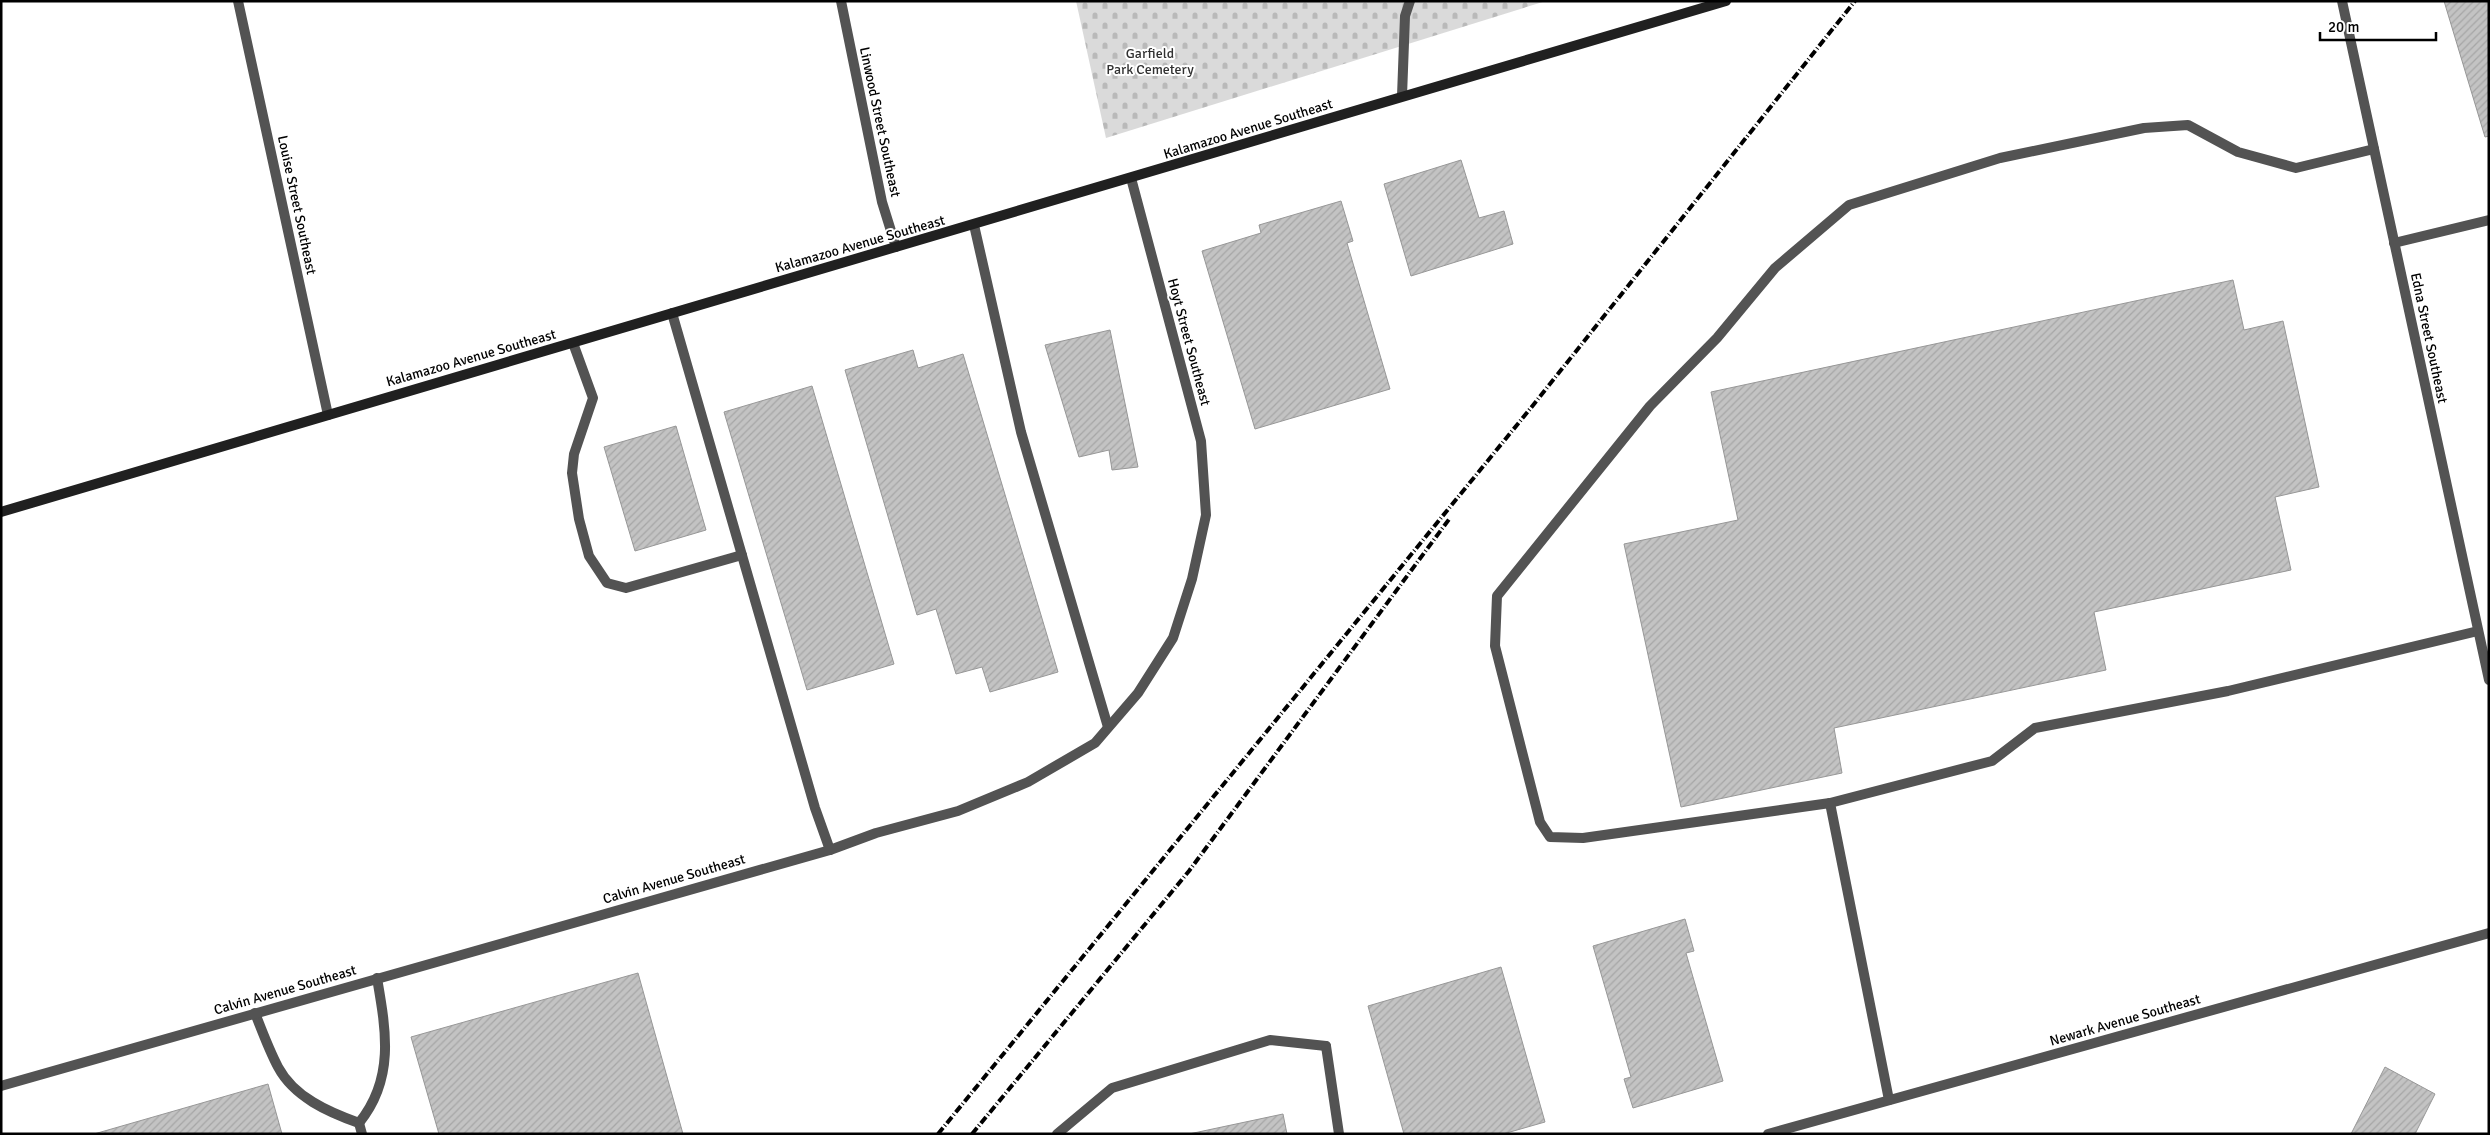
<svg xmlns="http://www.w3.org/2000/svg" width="2490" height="1135" font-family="Signika,sans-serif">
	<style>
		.cemetery { fill: url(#cemetery-stones) }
		.building { fill: url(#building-hatch); stroke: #979797 }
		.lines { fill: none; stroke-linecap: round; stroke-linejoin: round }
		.service { stroke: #535353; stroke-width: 10 }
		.minor { stroke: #535353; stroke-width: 10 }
		.secondary { stroke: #202020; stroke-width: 10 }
		.rail { stroke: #000; stroke-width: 4; stroke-dasharray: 8 2.5 1 2.5; stroke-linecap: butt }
		.labels { text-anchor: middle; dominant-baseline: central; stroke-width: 4; stroke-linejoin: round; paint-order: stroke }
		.park-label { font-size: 14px; fill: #313131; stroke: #fff }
		.street-label { font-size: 14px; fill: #000; stroke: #fff }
	</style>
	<defs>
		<pattern id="cemetery-stones" width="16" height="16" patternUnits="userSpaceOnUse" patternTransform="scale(1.25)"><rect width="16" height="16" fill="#dadada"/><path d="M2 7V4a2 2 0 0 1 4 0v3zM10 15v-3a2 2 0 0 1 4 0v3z" fill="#b9b9b9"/></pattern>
		<pattern id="building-hatch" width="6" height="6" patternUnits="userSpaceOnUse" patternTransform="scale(1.25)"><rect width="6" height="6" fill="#c3c3c3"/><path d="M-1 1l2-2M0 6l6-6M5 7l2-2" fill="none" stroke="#a6a6a6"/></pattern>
	</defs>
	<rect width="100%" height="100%" fill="#fff"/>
	<path class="cemetery" d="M1076,1h470l-440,137z"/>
	<g class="building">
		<path d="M2444,1h45v135l-4,1z"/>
		<path d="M1461,160l18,58 25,-7 9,33 -102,32 -27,-92z"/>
		<path d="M1341,201l12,40 -6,2 43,146 -135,40 -53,-178 59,-18 -2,-8z"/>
		<path d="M2233,280l11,50 39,-9 36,166 -44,10 16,73 -197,42 12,58 -272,58 8,45 -161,34 -57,-263 114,-24 -27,-128z"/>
		<path d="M1110,330l28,137 -26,3 -3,-20 -30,7 -34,-112z"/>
		<path d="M913,350l5,18 45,-14 95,318 -68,20 -8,-25 -26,7 -20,-65 -19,6 -72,-245z"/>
		<path d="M812,386l82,278 -87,26 -83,-278z"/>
		<path d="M676,426l30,104 -71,21 -31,-104z"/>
		<path d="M1685,919l9,32 -8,2 37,128 -90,27 -9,-29 7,-2 -38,-131z"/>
		<path d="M1501,967l44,155 -42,12h-99l-36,-128z"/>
		<path d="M638,973l45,161h-244l-28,-97z"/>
		<path d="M2385,1067l50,27 -20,40h-64z"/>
		<path d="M268,1084l14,50h-188z"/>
		<path d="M1283,1114l4,20h-98z"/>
	</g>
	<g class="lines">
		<g class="service">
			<path d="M1402,96l3,-80 5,-15"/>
			<path d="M2374,149l-78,19 -58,-16 -50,-27 -44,3 -144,30 -151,47 -74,63 -58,70 -67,68 -153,190 -2,50 45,176 10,15 33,1 247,-35 162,-42 43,-33 193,-37 250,-60"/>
			<path d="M974,225l47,207 87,295"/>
			<path d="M2394,243l95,-23"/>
			<path d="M672,313l143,495 15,42"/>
			<path d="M573,343l20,55 -19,56 -2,19 7,46 10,37 18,27 19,5 116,-33"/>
			<path d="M1830,803l59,297"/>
			<path d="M255,1013c7,18 14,37 23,54 16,30 50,45 81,56 36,-44 27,-93 18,-145"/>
			<path d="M359,1123l3,11"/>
			<path d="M1057,1134l55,-46 158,-48 56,6"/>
		</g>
		<g class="minor">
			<path d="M238,1l90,414"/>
			<path d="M841,1l41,201 14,45"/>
			<path d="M2342,1l147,679"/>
			<path d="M1326,1046l13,88"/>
			<path d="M1,1086l829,-236 46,-17 82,-22 70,-29 67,-39 43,-50 35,-55 19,-59 14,-64 -5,-74 -70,-263"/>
			<path d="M1768,1134l721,-201"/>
		</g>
		<path class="secondary" d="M1,512l1725,-511"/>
		<g class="rail">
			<path d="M938,1134l592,-725 325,-408"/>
			<path d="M972,1134l217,-263 261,-353"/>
		</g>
	</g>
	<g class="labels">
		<g class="park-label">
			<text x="1150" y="53">Garfield<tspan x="1150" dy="16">Park Cemetery</tspan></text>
		</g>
		<g class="street-label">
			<text transform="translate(880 122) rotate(78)">Linwood Street Southeast</text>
			<text transform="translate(1248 129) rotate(-17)">Kalamazoo Avenue Southeast</text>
			<text transform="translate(297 205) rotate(78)">Louise Street Southeast</text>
			<text transform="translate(860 244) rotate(-16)">Kalamazoo Avenue Southeast</text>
			<text transform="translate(2429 338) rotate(78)">Edna Street Southeast</text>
			<text transform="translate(1189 342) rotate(75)">Hoyt Street Southeast</text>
			<text transform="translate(471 358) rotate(-16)">Kalamazoo Avenue Southeast</text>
			<text transform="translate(674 879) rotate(-16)">Calvin Avenue Southeast</text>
			<text transform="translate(285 990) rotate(-16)">Calvin Avenue Southeast</text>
			<text transform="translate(2125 1020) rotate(-16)">Newark Avenue Southeast</text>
		</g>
	</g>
	<rect width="2490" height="1135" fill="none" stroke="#000000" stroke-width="5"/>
	<path d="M2320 32v8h116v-8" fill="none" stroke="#000000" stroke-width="2.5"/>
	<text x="2328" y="32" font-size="15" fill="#000000" stroke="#ffffff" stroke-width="4" paint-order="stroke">20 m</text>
</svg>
